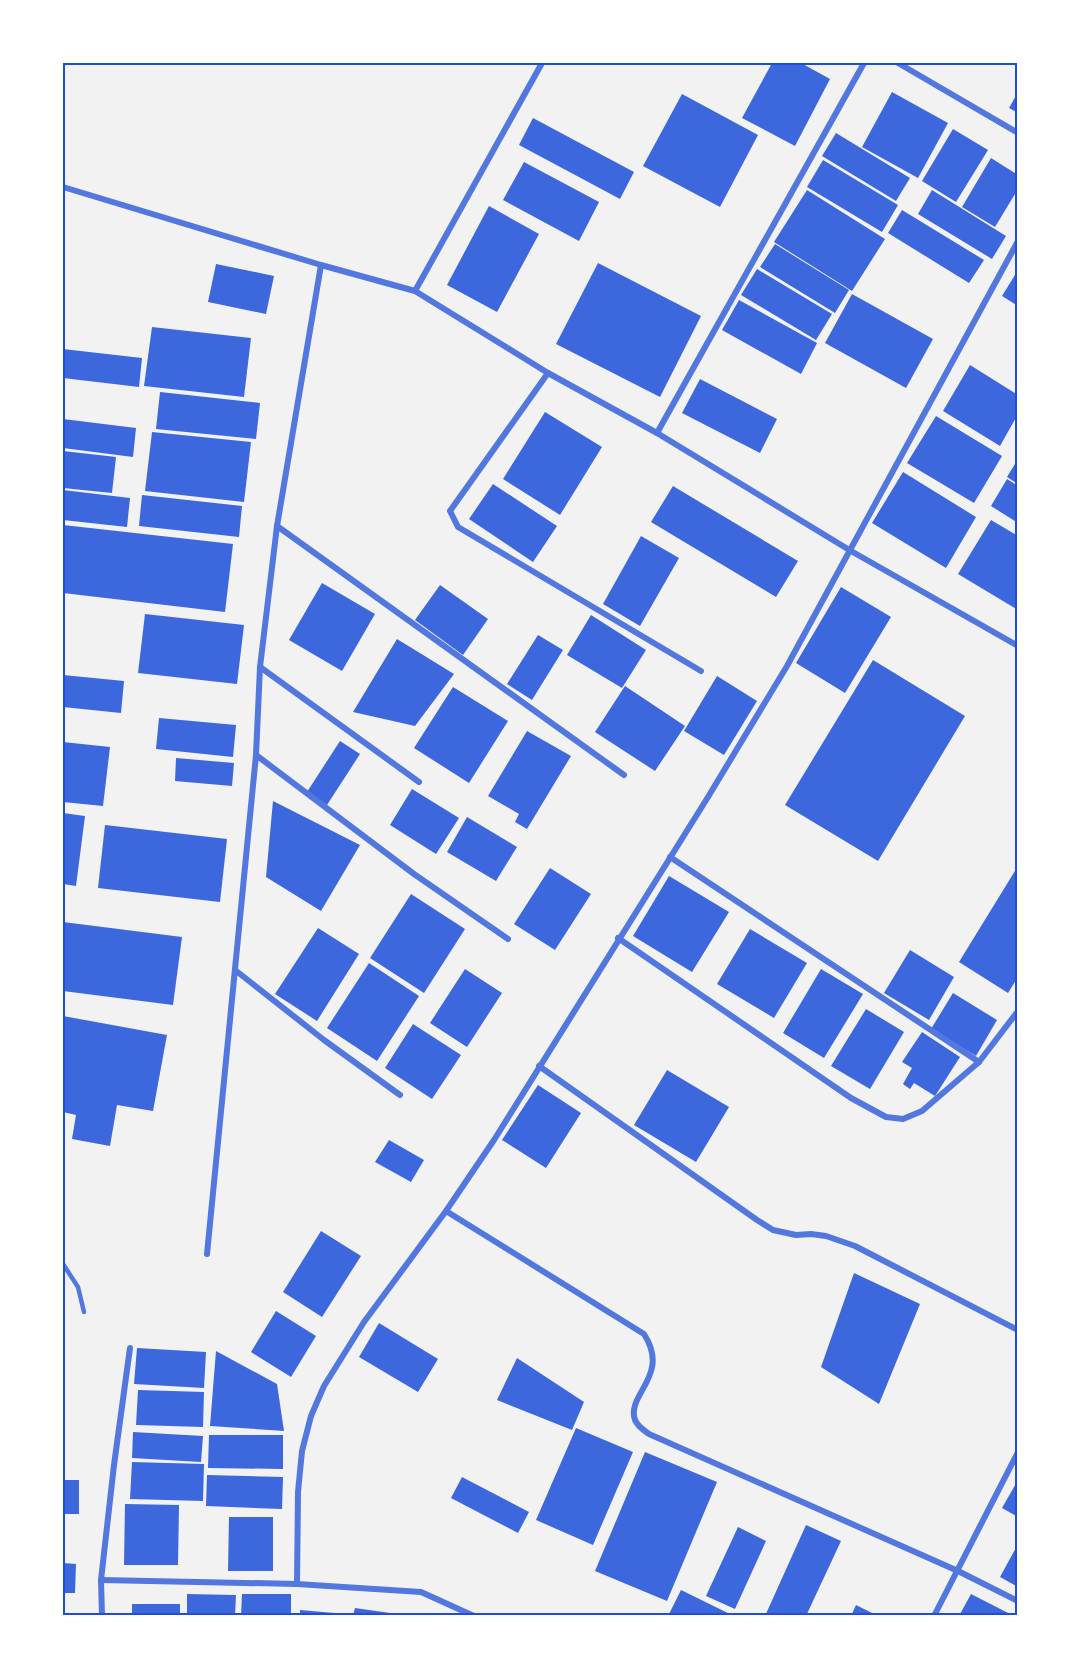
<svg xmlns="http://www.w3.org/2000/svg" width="1081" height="1679" font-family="'Noto Sans',sans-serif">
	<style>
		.building { fill: #3d67dc }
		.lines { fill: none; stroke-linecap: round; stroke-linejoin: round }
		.service { stroke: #5277de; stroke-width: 4.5 }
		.minor { stroke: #5277de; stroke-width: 6 }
		.neatline { fill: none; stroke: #1d4ed8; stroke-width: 2 }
	</style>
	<rect width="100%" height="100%" fill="#f2f2f2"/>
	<g class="building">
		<path d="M772,63h29l29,16 -35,67 -53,-28z"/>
		<path d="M892,92l56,31 -30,55 -56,-31z"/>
		<path d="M1018,92v21l-9,-5z"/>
		<path d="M682,94l76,41 -38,72 -77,-41z"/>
		<path d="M533,118l101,54 -14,27 -101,-54z"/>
		<path d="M953,129l35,21 -32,52 -34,-21z"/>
		<path d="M836,133l74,45 -14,23 -74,-45z"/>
		<path d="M991,158l27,17v14l-23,38 -33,-20z"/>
		<path d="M823,160l75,45 -16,27 -75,-45z"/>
		<path d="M524,162l75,40 -20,39 -76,-41z"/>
		<path d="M807,190l78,49 -33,52 -78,-49z"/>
		<path d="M932,190l74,46 -14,23 -74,-45z"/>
		<path d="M489,206l50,28 -42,78 -50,-27z"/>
		<path d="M902,210l82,50 -15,23 -81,-50z"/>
		<path d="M775,244l74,46 -14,23 -75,-46z"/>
		<path d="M598,263l103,53 -41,81 -104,-53z"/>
		<path d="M216,264l58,12 -8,38 -58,-12z"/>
		<path d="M757,269l75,45 -16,26 -75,-45z"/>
		<path d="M1018,270v36l-16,-10z"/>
		<path d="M852,294l81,45 -27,49 -81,-45z"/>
		<path d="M739,300l78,43 -16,31 -79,-44z"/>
		<path d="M152,327l99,11 -7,59 -100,-11z"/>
		<path d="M63,349l79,9 -3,29 -76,-9z"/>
		<path d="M970,365l48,30v19l-18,32 -57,-35z"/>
		<path d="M700,379l77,40 -17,34 -78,-40z"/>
		<path d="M160,392l100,11 -4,36 -100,-10z"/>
		<path d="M545,412l57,35 -42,68 -57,-36z"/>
		<path d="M936,416l66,40 -28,47 -67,-40z"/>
		<path d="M63,419l73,9 -3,29 -70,-9z"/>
		<path d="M152,432l99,10 -7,60 -99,-11z"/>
		<path d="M63,451l53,6 -4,36 -49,-5z"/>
		<path d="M1018,459v25l-11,-7z"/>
		<path d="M903,472l73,45 -30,51 -74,-45z"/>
		<path d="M1007,479l11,7v37l-27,-17z"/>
		<path d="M493,484l64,42 -24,36 -64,-43z"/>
		<path d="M673,486l125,75 -22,36 -125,-75z"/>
		<path d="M63,490l67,8 -3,29 -64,-7z"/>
		<path d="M142,495l100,11 -3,31 -100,-11z"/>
		<path d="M991,520l27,16v74l-60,-36z"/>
		<path d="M63,525l170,19 -8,68 -162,-19z"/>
		<path d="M641,536l38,22 -39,68 -37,-22z"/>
		<path d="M322,583l53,31 -33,57 -53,-31z"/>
		<path d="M440,585l48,34 -25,36 -48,-35z"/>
		<path d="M841,587l50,30 -46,76 -49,-30z"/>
		<path d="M145,614l99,11 -7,59 -99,-11z"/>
		<path d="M591,615l55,35 -24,38 -55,-33z"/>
		<path d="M538,635l25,15 -31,50 -25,-16z"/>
		<path d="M397,639l57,35 -39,52 -62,-14z"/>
		<path d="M873,660l92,56 -87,145 -93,-56z"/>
		<path d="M63,675l61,6 -3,32 -58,-6z"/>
		<path d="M717,676l40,25 -33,54 -40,-24z"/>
		<path d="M625,686l60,40 -30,45 -60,-39z"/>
		<path d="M453,687l55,34 -39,62 -55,-35z"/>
		<path d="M159,718l77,7 -3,32 -77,-8z"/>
		<path d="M527,731l44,25 -44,73 -12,-7 4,-8 -31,-18z"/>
		<path d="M340,741l20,13 -33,51 -20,-13z"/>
		<path d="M63,742l47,5 -7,59 -40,-4z"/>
		<path d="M176,758l58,5 -2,23 -57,-5z"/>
		<path d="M412,789l47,29 -23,36 -46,-29z"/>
		<path d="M273,801l87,44 -39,66 -55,-34z"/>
		<path d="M63,813l22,3 -9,70 -13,-2z"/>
		<path d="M467,817l50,30 -21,34 -49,-29z"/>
		<path d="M105,825l122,14 -7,63 -122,-14z"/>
		<path d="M1018,866v111l-10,16 -49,-31z"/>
		<path d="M550,868l41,26 -36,56 -41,-26z"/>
		<path d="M669,876l60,36 -37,60 -59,-36z"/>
		<path d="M411,894l54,35 -41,64 -54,-35z"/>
		<path d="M63,922l119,15 -9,68 -110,-14z"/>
		<path d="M318,928l41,26 -42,67 -42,-27z"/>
		<path d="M750,929l57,34 -33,55 -57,-34z"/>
		<path d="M910,950l44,27 -25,43 -45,-27z"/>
		<path d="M369,963l50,33 -42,65 -50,-33z"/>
		<path d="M465,969l37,24 -35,54 -37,-24z"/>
		<path d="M821,969l42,25 -39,64 -41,-25z"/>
		<path d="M953,993l44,27 -21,36 -45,-27z"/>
		<path d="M866,1009l38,23 -34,57 -39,-23z"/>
		<path d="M63,1016l104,19 -14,76 -36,-6 -7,41 -38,-7 4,-24 -13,-3z"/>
		<path d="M413,1024l48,31 -29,44 -47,-31z"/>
		<path d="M922,1032l38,25 -25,39 -21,-13 -4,6 -7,-5 9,-16 -10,-6z"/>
		<path d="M667,1070l62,37 -33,55 -62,-37z"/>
		<path d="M538,1085l43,28 -35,55 -44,-28z"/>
		<path d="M389,1140l35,20 -13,22 -36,-20z"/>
		<path d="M321,1231l40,25 -39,61 -39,-25z"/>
		<path d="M854,1273l66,31 -41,100 -58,-37z"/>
		<path d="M276,1311l40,25 -25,41 -40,-25z"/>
		<path d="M379,1323l59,36 -20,33 -59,-35z"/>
		<path d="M137,1348l69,4 -2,36 -70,-4z"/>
		<path d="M216,1351l61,33 7,47 -74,-5z"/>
		<path d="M517,1358l67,44 -12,28 -75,-30z"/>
		<path d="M138,1390l66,2 -1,35 -67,-2z"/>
		<path d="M576,1428l57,24 -40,93 -57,-25z"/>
		<path d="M133,1432l70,4 -2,26 -69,-4z"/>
		<path d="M209,1435h74v34l-75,-1z"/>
		<path d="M645,1452l72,30 -50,119 -72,-30z"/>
		<path d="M132,1462l72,2 -1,37 -73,-2z"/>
		<path d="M207,1475l76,2 -1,32 -76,-3z"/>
		<path d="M462,1477l67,35 -11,21 -67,-35z"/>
		<rect x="63" y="1480" width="16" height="34"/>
		<path d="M1018,1480v37l-16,-9z"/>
		<path d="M125,1504l54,1 -1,60h-54z"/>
		<path d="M229,1517h44v54h-45z"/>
		<path d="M806,1525l35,16 -35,75h-41z"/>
		<path d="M738,1527l28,14 -31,68 -29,-13z"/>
		<path d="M1018,1544v43l-18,-10z"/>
		<path d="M63,1563l13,1 -1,29h-12z"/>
		<path d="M681,1590l53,26h-66z"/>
		<path d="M187,1594l49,1 -1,21h-48z"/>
		<path d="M242,1594h49v22h-50z"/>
		<path d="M971,1594l43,22h-55z"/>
		<rect x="132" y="1604" width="48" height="12"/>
		<path d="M856,1605l22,11h-27z"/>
		<path d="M355,1608l49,7v1h-51z"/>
		<path d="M300,1610l46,4v2h-46z"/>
	</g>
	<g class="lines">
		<path class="service" d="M63,1264l15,23 6,25"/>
		<g class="minor">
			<path d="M898,63l120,70"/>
			<path d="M63,187l258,78 94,26 133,82 109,60 194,118 167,95"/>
			<path d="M415,291l127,-228"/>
			<path d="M548,373l-98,138 8,16 243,144"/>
			<path d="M657,433l207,-370"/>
			<path d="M277,526l347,249"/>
			<path d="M260,667l159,115"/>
			<path d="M256,755l158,119 94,65"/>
			<path d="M670,857l309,205"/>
			<path d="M618,938l233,160 35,19 17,2 19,-8 57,-49 39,-51"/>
			<path d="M235,970l89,70 76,55"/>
			<path d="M539,1066l218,154 16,10 23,5 15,-1 15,2 29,10 163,84"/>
			<path d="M446,1211l198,123c27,42 -18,60 -9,86 3,7 9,10 14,14l309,137 60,30"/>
			<path d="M207,1254l49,-499 4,-88 17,-141 44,-261"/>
			<path d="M101,1580l196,4 124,8 53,24"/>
			<path d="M297,1584l1,-92 4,-41 9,-35 13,-30 40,-64 82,-111 48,-71 214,-343 79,-131 231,-425"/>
			<path d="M102,1616l-1,-36 13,-115 16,-117"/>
			<path d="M934,1616l84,-164"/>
		</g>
	</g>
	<rect width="1081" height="1679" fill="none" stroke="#ffffff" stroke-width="129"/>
	<rect x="64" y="64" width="952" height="1550" class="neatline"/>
</svg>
